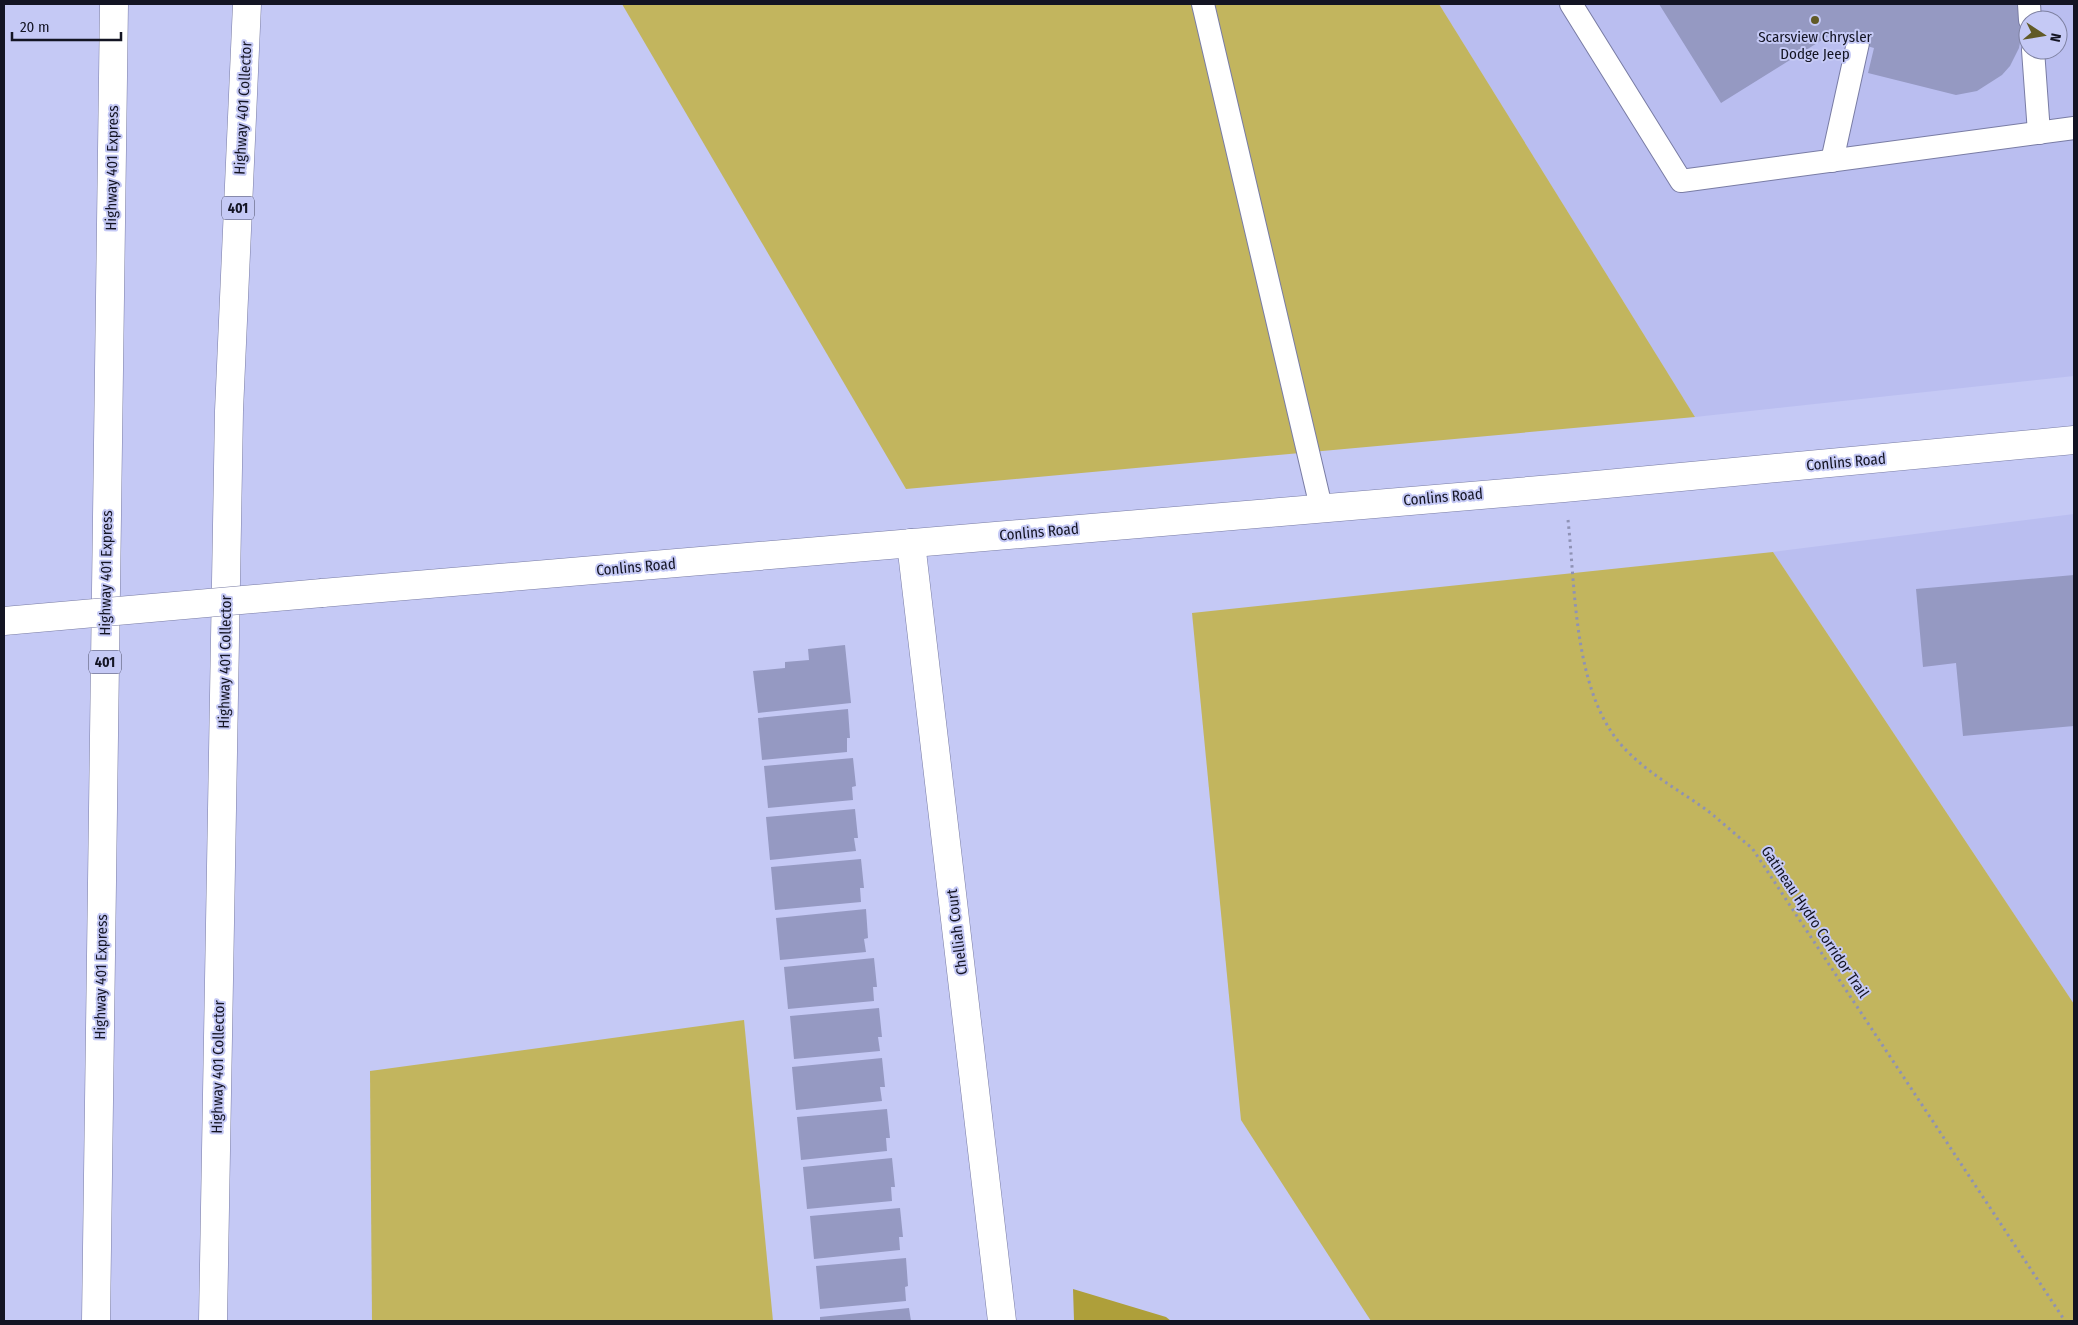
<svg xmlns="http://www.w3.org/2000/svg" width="2078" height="1325" font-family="'Fira Sans Condensed',sans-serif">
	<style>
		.built { fill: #babef0; fill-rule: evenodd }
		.green { fill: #c2b55e }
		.forest { fill: #ae9f3a }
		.building { fill: #9599c2 }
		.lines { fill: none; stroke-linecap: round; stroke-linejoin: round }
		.service-casing { stroke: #797ca4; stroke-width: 24 }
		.minor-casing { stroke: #797ca4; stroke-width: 29 }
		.tertiary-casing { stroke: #797ca4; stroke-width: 29 }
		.motorway-casing { stroke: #797ca4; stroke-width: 29 }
		.path { stroke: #8f92b5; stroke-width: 3; stroke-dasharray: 2.5 4; stroke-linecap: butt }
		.service { stroke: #fff; stroke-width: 22 }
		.minor { stroke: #fff; stroke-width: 28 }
		.tertiary { stroke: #fff; stroke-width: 28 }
		.motorway { stroke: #fff; stroke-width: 28 }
		.tertiary-bridge-casing { stroke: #797ca4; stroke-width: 29; stroke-linecap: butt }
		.tertiary-bridge { stroke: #fff; stroke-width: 28 }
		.poi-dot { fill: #615a26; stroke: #c5c9f5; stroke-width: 2 }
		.labels { text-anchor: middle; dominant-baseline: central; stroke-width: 4; stroke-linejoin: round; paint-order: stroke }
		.shield { fill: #c5c9f5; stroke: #484a62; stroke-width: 1 }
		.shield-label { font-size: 14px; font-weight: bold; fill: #131423 }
		.poi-label { font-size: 15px; fill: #131423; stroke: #c5c9f5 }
		.street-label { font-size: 15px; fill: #131423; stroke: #c5c9f5 }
	</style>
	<rect width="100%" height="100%" fill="#c5c9f5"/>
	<g class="built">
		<path d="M1439,4h635v372l-379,41zM2028,20h30v30h-30z"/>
		<path d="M2074,514v490l-301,-452z"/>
	</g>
	<g class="green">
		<path d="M622,4h817l256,413 -789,72z"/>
		<path d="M1773,552l301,452v317h-703l-130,-201 -49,-507z"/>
		<path d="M744,1020l29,301h-401l-2,-250z"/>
	</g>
	<path class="forest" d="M1073,1289l93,28 5,4h-97z"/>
	<g class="building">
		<path d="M1659,4h361l4,16 -5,28 -9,18 -8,9 -25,16 -21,4 -88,-22 6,-25 -44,-13 -109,68z"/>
		<path d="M2074,575v151l-111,10 -7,-73 -33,4 -7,-78z"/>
		<path d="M845,645l6,58 -93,10 -5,-42 32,-3v-6l24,-2 -1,-11z"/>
		<path d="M848,709l2,29h-3v14l-85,8 -4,-42z"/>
		<path d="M853,758l3,28 -4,1 1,13 -85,8 -4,-42z"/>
		<path d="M855,809l3,29h-4l2,13 -86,9 -4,-43z"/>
		<path d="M861,859l3,29h-4l1,14 -86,8 -4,-43z"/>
		<path d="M866,909l2,29 -4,1 2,13 -86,8 -4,-42z"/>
		<path d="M874,958l3,29h-4l1,14 -86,8 -4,-42z"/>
		<path d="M879,1008l3,29h-4l2,14 -86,8 -4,-43z"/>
		<path d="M882,1058l3,29h-5l2,14 -86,9 -4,-43z"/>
		<path d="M887,1109l3,29h-4l1,13 -86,9 -4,-43z"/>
		<path d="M892,1158l3,29h-4l1,14 -85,8 -4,-42z"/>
		<path d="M900,1208l3,29h-4l1,13 -86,9 -4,-43z"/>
		<path d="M906,1258l2,28 -3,1 1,14 -86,8 -4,-43z"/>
		<path d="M909,1308l2,13h-91v-4z"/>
	</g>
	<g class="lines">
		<defs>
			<g id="service">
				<path d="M1203,4l118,503"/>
				<path d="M1571,4l110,177 393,-53"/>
				<path d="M2029,4l1,16"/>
				<path d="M2033,50l6,83"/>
				<path d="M1832,161l26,-118"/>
			</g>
			<path id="minor" d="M911,543l91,778"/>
			<path id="tertiary" d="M322,593l1242,-105 510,-48"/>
			<g id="motorway">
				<path d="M96,1321l18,-1317"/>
				<path d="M213,1321l16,-910 18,-407"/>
			</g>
		</defs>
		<use href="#service" class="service-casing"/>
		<use href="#minor" class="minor-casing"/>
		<use href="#tertiary" class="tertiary-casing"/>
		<use href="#motorway" class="motorway-casing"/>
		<path class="path" d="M1568,520c8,72 5,180 61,233 23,23 53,39 79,58 15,12 29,25 44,37l313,473"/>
		<use href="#service" class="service"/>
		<use href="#minor" class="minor"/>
		<use href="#tertiary" class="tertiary"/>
		<use href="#motorway" class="motorway"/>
		<defs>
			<path id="tertiary-bridge" d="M4,621l318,-28"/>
		</defs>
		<use href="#tertiary-bridge" class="tertiary-bridge-casing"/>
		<use href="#tertiary-bridge" class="tertiary-bridge"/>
	</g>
	<circle class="poi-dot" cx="1815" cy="20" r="5"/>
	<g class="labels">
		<g class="shield">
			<rect x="222" y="196.5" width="32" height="23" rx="4"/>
			<rect x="89" y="650.5" width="32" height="23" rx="4"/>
		</g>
		<g class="shield-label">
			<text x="238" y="208">401</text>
			<text x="105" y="662">401</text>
		</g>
		<g class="poi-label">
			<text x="1815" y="37">Scarsview Chrysler<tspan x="1815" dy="17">Dodge Jeep</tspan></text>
		</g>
		<g class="street-label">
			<text transform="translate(243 108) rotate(-87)">Highway 401 Collector</text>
			<text transform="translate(112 168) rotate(-89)">Highway 401 Express</text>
			<text transform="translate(1846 462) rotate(-5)">Conlins Road</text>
			<text transform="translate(1443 497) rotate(-5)">Conlins Road</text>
			<text transform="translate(1039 532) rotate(-5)">Conlins Road</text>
			<text transform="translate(636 567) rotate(-5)">Conlins Road</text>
			<text transform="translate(106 573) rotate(-89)">Highway 401 Express</text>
			<text transform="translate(225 662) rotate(-89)">Highway 401 Collector</text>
			<text transform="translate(1815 922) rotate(56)">Gatineau Hydro Corridor Trail</text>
			<text transform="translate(957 932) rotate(-97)">Chelliah Court</text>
			<text transform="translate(101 977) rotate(-89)">Highway 401 Express</text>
			<text transform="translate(218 1067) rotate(-89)">Highway 401 Collector</text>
		</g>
	</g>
	<rect width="2078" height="1325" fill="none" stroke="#131423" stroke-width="10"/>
	<g transform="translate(2043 35) rotate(102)"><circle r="24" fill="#c5c9f5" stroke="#7e81a1"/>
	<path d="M0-4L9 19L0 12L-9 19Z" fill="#615a26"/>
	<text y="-8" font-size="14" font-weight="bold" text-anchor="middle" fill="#131423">N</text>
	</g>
	<path d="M12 32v8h109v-8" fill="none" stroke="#131423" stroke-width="2.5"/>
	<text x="20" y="32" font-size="15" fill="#131423" stroke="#c5c9f5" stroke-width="4" paint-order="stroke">20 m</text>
</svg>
